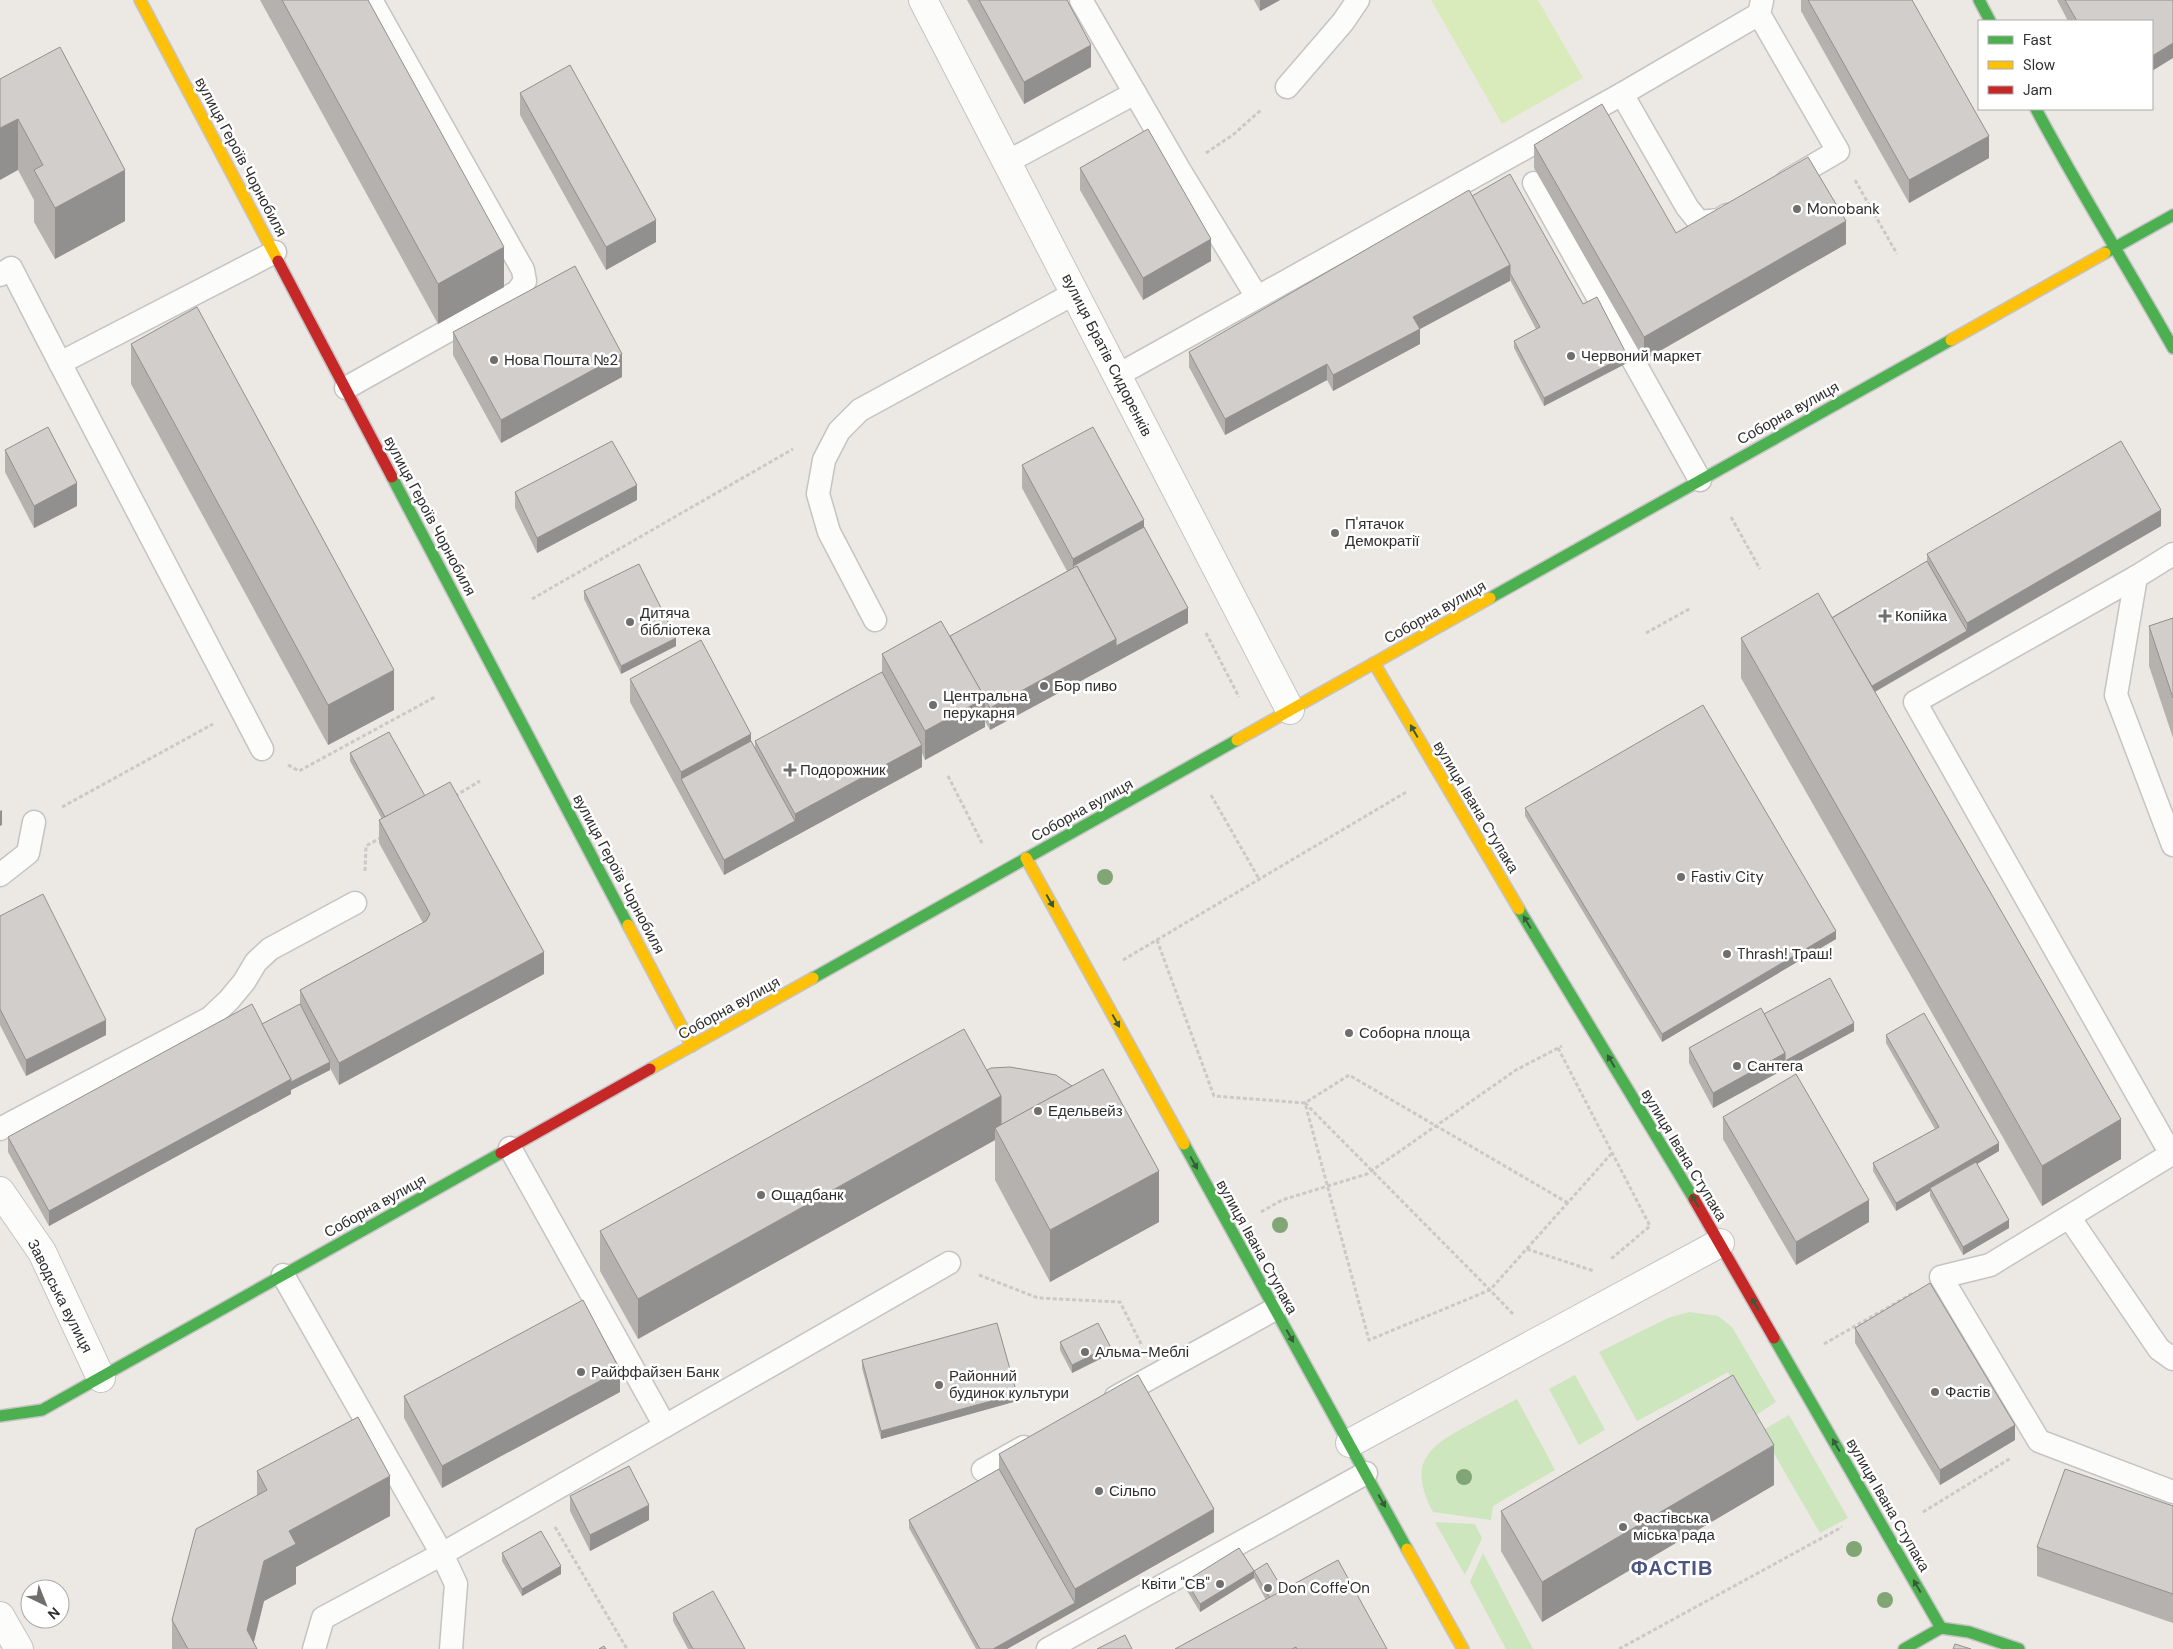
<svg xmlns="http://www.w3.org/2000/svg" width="2173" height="1649" font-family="'DM Sans',sans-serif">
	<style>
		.green { fill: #cee6be }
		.pitch { fill: #d9eabb }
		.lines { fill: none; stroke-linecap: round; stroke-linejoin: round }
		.lane-casing { stroke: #c5c4c5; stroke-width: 25 }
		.street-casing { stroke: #c5c4c5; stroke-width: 30 }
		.fast-casing { stroke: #c5c4c5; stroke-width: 14 }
		.slow-casing { stroke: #c5c4c5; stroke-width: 14 }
		.jam-casing { stroke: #c5c4c5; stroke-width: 14 }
		.path { stroke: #c9c9c8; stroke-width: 3; stroke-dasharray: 4 2.5; stroke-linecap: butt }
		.lane { stroke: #fcfcfb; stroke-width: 22 }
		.street { stroke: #fcfcfb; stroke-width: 28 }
		.fast { stroke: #4caf50; stroke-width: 11 }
		.slow { stroke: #ffc107; stroke-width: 11 }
		.jam { stroke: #c62828; stroke-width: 11 }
		.tree { fill: #82a575 }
		.wall { fill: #b4b1af }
		.shaded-wall { fill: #92908e }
		.building { fill: #d1cecb; stroke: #92908e }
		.oneway { fill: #385b3a }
		.poi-dot { fill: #706f6e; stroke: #fff; stroke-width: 2 }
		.labels { text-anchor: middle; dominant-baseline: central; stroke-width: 5; stroke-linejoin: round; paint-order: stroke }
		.street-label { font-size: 15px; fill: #2e2e2e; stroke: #fff }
		.poi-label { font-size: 15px; fill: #2e2e2e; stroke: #fff; text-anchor: start }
		.district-label { font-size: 20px; font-weight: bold; letter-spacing: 1px; fill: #4d5680; stroke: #fff }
	</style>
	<rect width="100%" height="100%" fill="#ece8e4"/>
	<g class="green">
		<path d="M1689,1312l29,4 14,11 44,75 -23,15 -25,-45 -91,49 -38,-69 69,-34z"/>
		<path d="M1575,1375l30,55 -26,15 -30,-56z"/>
		<path d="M1517,1399l38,71 -62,36 -2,14 -58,-8c-24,-46 -9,-63 32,-85 17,-9 34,-19 52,-28z"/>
		<path d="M1789,1415l59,103 -28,15 -59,-102z"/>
		<path d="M1435,1522l40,2 7,14 -17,37z"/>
		<path d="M1483,1553l50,96h-27l-36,-67z"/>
	</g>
	<path class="pitch" d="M1431,0h107l45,78 -81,46z"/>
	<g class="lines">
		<defs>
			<g id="lane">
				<path d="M1081,0l99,171 77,126"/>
				<path d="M1762,1l-3,13 79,137 -51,30"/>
				<path d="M1287,87l56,-65 15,-22"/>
				<path d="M1622,94l65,113 12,15 20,-2 8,-5"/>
				<path d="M1007,162l128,-69"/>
				<path d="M1534,183l166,297"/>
				<path d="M0,275l11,-7 49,95"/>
				<path d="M1118,375l504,-281 137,-80"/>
				<path d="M346,388l171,-96 8,-11 -2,-11 -152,-270"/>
				<path d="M2136,577l-20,118 57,150"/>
				<path d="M875,620l-46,-88 -11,-38 6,-34 15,-29 21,-21 215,-117"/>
				<path d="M262,749l-202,-386 215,-111"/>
				<path d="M0,875l28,-22 6,-31"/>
				<path d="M0,1129l210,-111 19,-18 15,-18 12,-20 14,-13 85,-46"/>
				<path d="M2173,1153l-183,112 -49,12 98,164 134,51"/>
				<path d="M2171,1154l-256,-452 221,-125 37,-23"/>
				<path d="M2069,1217l90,132 14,10"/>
				<path d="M283,1275l159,279 223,-128 -155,-278"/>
				<path d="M1116,1397l159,-88"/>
				<path d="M665,1426l284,-163"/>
				<path d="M983,1470l41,-23"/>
				<path d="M314,1649l9,-31 119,-64 14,30 -5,65"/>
				<path d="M1048,1649l318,-176"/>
			</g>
			<g id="street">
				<path d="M923,0l367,710"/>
				<path d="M0,1191l42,61 59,126"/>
				<path d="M1350,1443l370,-200"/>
				<path d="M0,1616l19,33"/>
			</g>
			<g id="fast">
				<path d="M1979,0l11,21"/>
				<path d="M2036,109c43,81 92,159 137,239"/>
				<path d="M2105,253l68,-38"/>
				<path d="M392,477l236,448"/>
				<path d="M1490,598l461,-258"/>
				<path d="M1519,909l175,290"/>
				<path d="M813,978l424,-238"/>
				<path d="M1184,1144l223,405"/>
				<path d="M1774,1338l167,290"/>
				<path d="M0,1416l42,-6 459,-257"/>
				<path d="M1941,1628l28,4 50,17"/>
				<path d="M1904,1649l37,-21"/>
			</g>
			<g id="slow">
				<path d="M140,0l138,261"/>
				<path d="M1951,340l154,-87"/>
				<path d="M1374,663l145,246"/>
				<path d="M1237,740l253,-142"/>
				<path d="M1026,858l158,286"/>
				<path d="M628,925l64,121"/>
				<path d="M650,1069l163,-91"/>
				<path d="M1407,1549l56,100"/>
			</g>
			<g id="jam">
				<path d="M278,261l114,216"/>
				<path d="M501,1153l149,-84"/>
				<path d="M1694,1199l80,139"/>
			</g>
		</defs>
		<use href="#lane" class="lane-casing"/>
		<use href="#street" class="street-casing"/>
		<use href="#fast" class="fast-casing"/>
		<use href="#slow" class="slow-casing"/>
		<use href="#jam" class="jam-casing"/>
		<g class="path">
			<path d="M1206,153l28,-19 28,-25"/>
			<path d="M1855,180l42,74"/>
			<path d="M1731,517l29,52"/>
			<path d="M532,599l261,-150"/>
			<path d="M1206,633l33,64"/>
			<path d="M1646,633l45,-25"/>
			<path d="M288,765l11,6 136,-74"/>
			<path d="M948,776l34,67"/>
			<path d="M1211,795l48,84"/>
			<path d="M455,796l25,-15"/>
			<path d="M62,807l151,-83"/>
			<path d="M365,871l1,-25 16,-9"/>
			<path d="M1157,940l57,156 91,7 44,-28 219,128"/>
			<path d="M1123,960l285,-169"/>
			<path d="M1558,1048l92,178 -39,33"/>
			<path d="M1261,1212l21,-12 85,-26 149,-104 46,-24"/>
			<path d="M1527,1249l67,22"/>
			<path d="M979,1275l59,23 82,4 22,44"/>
			<path d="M1513,1314l-23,-24 -185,-187 64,237 121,-50 122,-137"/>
			<path d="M1824,1344l89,-51"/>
			<path d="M1923,1512l88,-54"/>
			<path d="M555,1527l72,122"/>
			<path d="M1619,1649l223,-122"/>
		</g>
		<use href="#lane" class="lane"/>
		<use href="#street" class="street"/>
		<use href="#fast" class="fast"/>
		<use href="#slow" class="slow"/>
		<use href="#jam" class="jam"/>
	</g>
	<g class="tree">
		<circle cx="1105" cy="877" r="8"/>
		<circle cx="1280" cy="1225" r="8"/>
		<circle cx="1464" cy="1477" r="8"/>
		<circle cx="1854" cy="1549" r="8"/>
		<circle cx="1885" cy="1600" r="8"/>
	</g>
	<g class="wall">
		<path d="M260,0h108l136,287 -66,37z"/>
		<path d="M967,0h100l24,67 -67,37z"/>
		<path d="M1254,0h26l-20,11z"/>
		<path d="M1801,0h111l77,158 -80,45 -108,-192z"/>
		<path d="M2057,0h116l-21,21h-84z"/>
		<path d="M0,79l125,142 -70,38 -21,-37v-22l-16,-30z"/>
		<path d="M520,93l136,149 -50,28 -86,-155z"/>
		<path d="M1534,145l142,88 170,11 -202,116 -110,-192z"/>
		<path d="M1080,168l131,93 -68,39 -63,-110z"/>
		<path d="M1472,196l111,108 44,59 -83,43 -30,-58v-7l22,-12 -26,-49 -90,49v15l-87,47 -6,-11 -102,55 -36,-68v-15z"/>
		<path d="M453,332l169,45 -121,66 -48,-88z"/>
		<path d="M131,344l263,366 -66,35 -197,-361z"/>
		<path d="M5,450l72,56 -43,22 -29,-56z"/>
		<path d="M1022,465l122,62 44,96 -198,107 -5,-9v6l-60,33 -3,-7v14l-198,108 -94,-173v-23l121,62 4,7v-7l127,-69v-18l68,-17v-1l117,-65 -45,-83z"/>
		<path d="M515,492l122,8 -100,53 -22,-45z"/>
		<path d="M2161,526l-286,166 246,467 -79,47 -301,-528v-40l91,-21 95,-56v-7z"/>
		<path d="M584,591l92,55 -55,28 -37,-75z"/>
		<path d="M2173,618v120l-24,-72v-40z"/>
		<path d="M350,753l75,43 119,178 -205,111 -9,-17v2l-39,20v4l-242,132 -41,-74v-15l254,-113 38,-20v-14l123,-67 -44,-80v-23l3,-1 -32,-58z"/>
		<path d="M1525,808l311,131 -174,103 -137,-226z"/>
		<path d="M0,916l106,119 -80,41 -26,-51z"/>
		<path d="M1764,1014l90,17 -141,77 -24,-45v-15z"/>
		<path d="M1886,1035l113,116 -22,13 32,64 -46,27 -33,-59v-5l-34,20 -23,-40v-8l62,-34 -49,-86z"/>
		<path d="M987,1070l172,152 -109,60 -55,-102v-40l-357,199 -38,-68v-40z"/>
		<path d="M1723,1117l146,105 -73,43 -73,-126z"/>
		<path d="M1855,1328l160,112 -75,45 -85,-142z"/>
		<path d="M1060,1342l50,12 -38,19 -12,-23z"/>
		<path d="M862,1360l155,41 -136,38 -19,-71z"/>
		<path d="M620,1392l-178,96 -38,-70v-22z"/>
		<path d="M999,1454l215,78 -207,117h-31l-67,-121v-8l90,-51z"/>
		<path d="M257,1471l133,45 -94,51v17l-32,17 -10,41 3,7h-85v-29l85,-125z"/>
		<path d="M1774,1485l-232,137 -41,-71v-40z"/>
		<path d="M570,1496l79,24 -59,31 -20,-40z"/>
		<path d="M2173,1506v117l-136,-47v-29z"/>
		<path d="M502,1553l59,21 -39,22 -20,-35z"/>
		<path d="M1254,1571l29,19 104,59h-212l91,-49 -12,-22 -54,34 -14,-23v-8z"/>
		<path d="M673,1613l72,36h-57l-15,-28z"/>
	</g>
	<g class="shaded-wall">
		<path d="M1260,0h20l-20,11z"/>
		<path d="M2173,43v15l-21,13v-15z"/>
		<path d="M1091,45v22l-67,37v-22z"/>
		<path d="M18,119v51l-18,10v-52z"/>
		<path d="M1989,136v22l-80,45v-23z"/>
		<path d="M125,170v51l-70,38v-51z"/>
		<path d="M656,220v22l-50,28v-23z"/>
		<path d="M1846,221v23l-202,116v-23z"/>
		<path d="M1211,239v22l-68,39v-22z"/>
		<path d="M504,247v40l-66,37v-40z"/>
		<path d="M1510,265v16l-90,48v15l-87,47v-16l80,-58z"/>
		<path d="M622,354v23l-121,66v-23z"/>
		<path d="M1627,355v8l-83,43v-8z"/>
		<path d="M1327,364v16l-102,55v-16z"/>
		<path d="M77,483v23l-43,22v-22z"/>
		<path d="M637,485v15l-100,53v-15z"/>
		<path d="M2161,510v16l-194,112v-15z"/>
		<path d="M1144,520v23l-71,23v-7z"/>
		<path d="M1188,608v15l-198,107v-22l126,-69z"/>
		<path d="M1967,631v7l-110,64v-8z"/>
		<path d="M676,638v8l-55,28v-8z"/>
		<path d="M394,670v40l-66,35v-40z"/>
		<path d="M985,698v29l-60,33v-29z"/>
		<path d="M751,734v22l-70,23v-7z"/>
		<path d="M922,745v22l-198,108v-15l71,-39v-7z"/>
		<path d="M2,810v15l-2,1v-15z"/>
		<path d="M1836,931v8l-174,103v-8z"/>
		<path d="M544,952v22l-205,111v-22z"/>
		<path d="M106,1020v15l-80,41v-16z"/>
		<path d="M1854,1023v8l-141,77v-15l72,-40z"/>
		<path d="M330,1062v8l-39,20v4l-242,132v-15l242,-132z"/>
		<path d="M1001,1096v40l-6,-8v12l-357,199v-40z"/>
		<path d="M2121,1119v40l-79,47v-40z"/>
		<path d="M1999,1143v8l-68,40 -1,-3v3l-34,20v-8z"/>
		<path d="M1159,1171v51l-109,60v-52z"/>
		<path d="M1869,1200v22l-73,43v-23z"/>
		<path d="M2009,1220v8l-46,27v-8z"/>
		<path d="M1110,1346v8l-38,19v-8z"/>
		<path d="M620,1370v22l-178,96v-22z"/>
		<path d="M1017,1394v7l-136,38v-8z"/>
		<path d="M2015,1425v15l-75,45v-15z"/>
		<path d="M1774,1445v40l-232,137v-40z"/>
		<path d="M390,1476v40l-94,51v17l-32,17 -12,48 -5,-19 17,-69 25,-30z"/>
		<path d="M649,1505v15l-59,31v-16z"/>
		<path d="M1214,1509v23l-207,117h-14l82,-46v-14z"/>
		<path d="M561,1566v8l-39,22v-7z"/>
		<path d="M1254,1571v7l-54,34v-8z"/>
	</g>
	<g class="building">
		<path d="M282,0h86l136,247 -66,37z"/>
		<path d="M979,0h88l24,45 -67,37z"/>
		<path d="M1808,0h104l77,136 -80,44z"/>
		<path d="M2065,0h108v43l-21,13v-35h-75z"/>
		<path d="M60,47l65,123 -70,38 -21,-38 9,-5 -25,-46 -18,9v-49z"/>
		<path d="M570,65l86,155 -50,27 -86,-154z"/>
		<path d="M1602,104l74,129 132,-76 38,64 -202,116 -110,-192z"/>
		<path d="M1148,129l63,110 -68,39 -63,-110z"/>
		<path d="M1510,174l73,130 14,-7 30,58 -83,43 -30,-57 26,-14 -30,-54v-8l-38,-69z"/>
		<path d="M1469,190l41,75 -97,52 7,12 -87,46 -6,-11 -102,55 -36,-67z"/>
		<path d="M575,266l47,88 -121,66 -48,-88z"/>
		<path d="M197,307l197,363 -66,35 -197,-361z"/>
		<path d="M48,427l29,56 -43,23 -29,-56z"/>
		<path d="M1093,427l51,93 -71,39 -51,-94z"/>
		<path d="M612,441l25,44 -100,53 -22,-46z"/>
		<path d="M2121,441l40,69 -194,113 -40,-69z"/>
		<path d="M1144,527l44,81 -72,38v-7l-39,-73 -3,2 -1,-2z"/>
		<path d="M1927,561l40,70 -95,55 -40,-68z"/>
		<path d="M639,564l37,74 -55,28 -37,-75z"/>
		<path d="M1077,566l39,73 -126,69 -40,-72z"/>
		<path d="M1818,593l303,526 -79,47 -301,-528z"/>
		<path d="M2173,618v80l-24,-72z"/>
		<path d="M941,621l44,77 -60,33 -43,-77z"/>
		<path d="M701,640l50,94 -70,38 -51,-93z"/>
		<path d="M882,672l40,73 -127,69 -40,-73z"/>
		<path d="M1703,705l133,226 -174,103 -137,-226z"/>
		<path d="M389,732l36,64 -40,21 -35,-64z"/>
		<path d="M751,741l44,80 -71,39 -43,-81z"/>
		<path d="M450,782l94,170 -205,111 -39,-73 126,-69 4,-7 -51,-94z"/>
		<path d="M43,894l63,126 -80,40 -26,-51v-93z"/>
		<path d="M1830,978l24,45 -69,38v-8l-21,-39z"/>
		<path d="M252,1004l39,75 -242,132 -41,-74z"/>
		<path d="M300,1004l30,58 -39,20v-3l-29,-55z"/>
		<path d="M1761,1008l24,45 -72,40 -24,-45z"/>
		<path d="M1924,1013l75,130 -103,60 -23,-40 66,-36 -53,-92z"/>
		<path d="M964,1029l37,67 -363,203 -38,-68z"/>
		<path d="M1010,1067l46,8 16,11 -71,39v-29l-14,-26 4,-2z"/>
		<path d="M1103,1069l56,102 -109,59 -55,-102z"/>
		<path d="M1796,1074l73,126 -73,42 -73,-125z"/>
		<path d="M1976,1162l33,58 -46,27 -33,-59z"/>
		<path d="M1930,1283l85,142 -75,45 -85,-142z"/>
		<path d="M583,1300l37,70 -178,96 -38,-70z"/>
		<path d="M997,1323l20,71 -136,37 -19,-71z"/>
		<path d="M1098,1323l12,23 -38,19 -12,-23z"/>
		<path d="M1138,1375l76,134 -139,80 -76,-135z"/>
		<path d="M1733,1375l41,70 -232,137 -41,-71z"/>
		<path d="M358,1417l32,59 -101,55 7,13 -32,17 -17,69 10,19h-69l-16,-29 24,-91 71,-39 -10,-19z"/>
		<path d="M629,1466l20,39 -59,30 -20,-39z"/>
		<path d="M999,1469l76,134 -82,46h-13l-71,-129z"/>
		<path d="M2065,1469l108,37v88l-136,-47z"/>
		<path d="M541,1531l20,35 -39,23 -20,-36z"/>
		<path d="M1239,1548l15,23 13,-8 16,27 -13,8 -16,-27 -54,33 -14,-23z"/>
		<path d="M1338,1560l49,89h-90l-1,-2 -4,2h-117z"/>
		<path d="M713,1591l32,58h-52l-20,-36z"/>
		<path d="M1125,1635l7,14h-35z"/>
		<path d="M1955,1644l16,5h-18z"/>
		<path d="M604,1646l2,3h-7z"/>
	</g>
	<defs><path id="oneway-solid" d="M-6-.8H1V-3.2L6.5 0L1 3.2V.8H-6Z" transform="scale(1.25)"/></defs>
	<g class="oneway">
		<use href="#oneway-solid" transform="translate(1414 731) rotate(-120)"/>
		<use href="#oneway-solid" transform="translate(1050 901) rotate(61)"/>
		<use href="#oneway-solid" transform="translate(1527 922) rotate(-121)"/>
		<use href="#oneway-solid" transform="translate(1116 1021) rotate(61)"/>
		<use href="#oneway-solid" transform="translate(1611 1061) rotate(-121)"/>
		<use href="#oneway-solid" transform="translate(1194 1163) rotate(61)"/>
		<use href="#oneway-solid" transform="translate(1695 1201) rotate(-121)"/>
		<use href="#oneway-solid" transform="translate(1755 1304) rotate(-120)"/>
		<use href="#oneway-solid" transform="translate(1290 1336) rotate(61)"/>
		<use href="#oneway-solid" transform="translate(1836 1445) rotate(-120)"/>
		<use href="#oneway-solid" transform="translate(1382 1501) rotate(61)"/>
		<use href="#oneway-solid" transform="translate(1917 1586) rotate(-120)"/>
	</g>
	<g class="poi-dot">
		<circle cx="1797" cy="209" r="5"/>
		<circle cx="1571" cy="356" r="5"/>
		<circle cx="494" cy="360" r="5"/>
		<circle cx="1335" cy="533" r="5"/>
		<path d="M1882.5 608.5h5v5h5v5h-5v5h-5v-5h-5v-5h5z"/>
		<circle cx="630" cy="622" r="5"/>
		<circle cx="1044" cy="686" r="5"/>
		<circle cx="933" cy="705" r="5"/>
		<path d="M787.5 762.5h5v5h5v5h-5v5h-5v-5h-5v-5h5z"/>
		<circle cx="1681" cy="877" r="5"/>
		<circle cx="1727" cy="954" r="5"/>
		<circle cx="1349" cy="1033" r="5"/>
		<circle cx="1737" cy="1066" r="5"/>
		<circle cx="1038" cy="1111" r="5"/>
		<circle cx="761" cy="1195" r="5"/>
		<circle cx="1085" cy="1352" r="5"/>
		<circle cx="581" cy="1372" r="5"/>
		<circle cx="939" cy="1385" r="5"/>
		<circle cx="1935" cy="1392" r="5"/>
		<circle cx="1099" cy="1491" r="5"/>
		<circle cx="1623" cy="1527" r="5"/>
		<circle cx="1220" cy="1584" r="5"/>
		<circle cx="1268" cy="1588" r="5"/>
	</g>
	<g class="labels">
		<g class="street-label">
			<text transform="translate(241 157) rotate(62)">вулиця Героїв Чорнобиля</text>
			<text transform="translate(1107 355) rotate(63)">вулиця Братів Сидоренків</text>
			<text transform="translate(1788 413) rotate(-29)">Соборна вулиця</text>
			<text transform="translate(430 516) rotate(62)">вулиця Героїв Чорнобиля</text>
			<text transform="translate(1435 612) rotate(-29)">Соборна вулиця</text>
			<text transform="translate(1476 807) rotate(59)">вулиця Івана Ступака</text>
			<text transform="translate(1082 810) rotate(-29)">Соборна вулиця</text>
			<text transform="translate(619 874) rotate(62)">вулиця Героїв Чорнобиля</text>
			<text transform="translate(729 1008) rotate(-29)">Соборна вулиця</text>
			<text transform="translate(1684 1155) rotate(59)">вулиця Івана Ступака</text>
			<text transform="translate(375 1206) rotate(-29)">Соборна вулиця</text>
			<text transform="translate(1257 1247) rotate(61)">вулиця Івана Ступака</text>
			<text transform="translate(60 1296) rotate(63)">Заводська вулиця</text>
			<text transform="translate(1888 1505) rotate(60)">вулиця Івана Ступака</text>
		</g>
		<g class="poi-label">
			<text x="1807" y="209">Monobank</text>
			<text x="1581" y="356">Червоний маркет</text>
			<text x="504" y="360">Нова Пошта №2</text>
			<text x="1345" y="524">П'ятачок<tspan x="1345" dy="17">Демократії</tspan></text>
			<text x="640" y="613">Дитяча<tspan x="640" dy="17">бібліотека</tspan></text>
			<text x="1895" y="616">Копійка</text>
			<text x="1054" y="686">Бор пиво</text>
			<text x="943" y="696">Центральна<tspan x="943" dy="17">перукарня</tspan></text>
			<text x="800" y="770">Подорожник</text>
			<text x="1691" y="877">Fastiv City</text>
			<text x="1737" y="954">Thrash! Траш!</text>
			<text x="1359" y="1033">Соборна площа</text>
			<text x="1747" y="1066">Сантега</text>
			<text x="1048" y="1111">Едельвейз</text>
			<text x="771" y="1195">Ощадбанк</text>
			<text x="1095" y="1352">Альма-Меблі</text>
			<text x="591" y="1372">Райффайзен Банк</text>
			<text x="949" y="1376">Районний<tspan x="949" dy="17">будинок культури</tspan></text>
			<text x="1945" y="1392">Фастів</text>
			<text x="1109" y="1491">Сільпо</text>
			<text x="1633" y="1518">Фастівська<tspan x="1633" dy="17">міська рада</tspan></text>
			<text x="1210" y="1584" text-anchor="end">Квіти "СВ"</text>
			<text x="1278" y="1588">Don Coffe'On</text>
		</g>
		<g class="district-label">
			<text x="1672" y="1568">ФАСТІВ</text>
		</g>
	</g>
	<rect x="1978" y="20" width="175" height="90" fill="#ffffff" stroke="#ababab"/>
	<rect x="1988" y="36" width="25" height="8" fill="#4caf50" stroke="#ababab"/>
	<text x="2023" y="45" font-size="15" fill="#2e2e2e">Fast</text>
	<rect x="1988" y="61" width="25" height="8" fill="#ffc107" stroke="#ababab"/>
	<text x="2023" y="70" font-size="15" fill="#2e2e2e">Slow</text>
	<rect x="1988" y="86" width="25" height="8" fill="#c62828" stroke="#ababab"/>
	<text x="2023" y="95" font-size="15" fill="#2e2e2e">Jam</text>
	<g transform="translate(45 1604) rotate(137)"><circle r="24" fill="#ffffff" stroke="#ababab"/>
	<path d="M0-4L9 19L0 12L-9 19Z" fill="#706f6e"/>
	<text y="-8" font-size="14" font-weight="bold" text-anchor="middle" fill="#2e2e2e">N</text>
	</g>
</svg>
